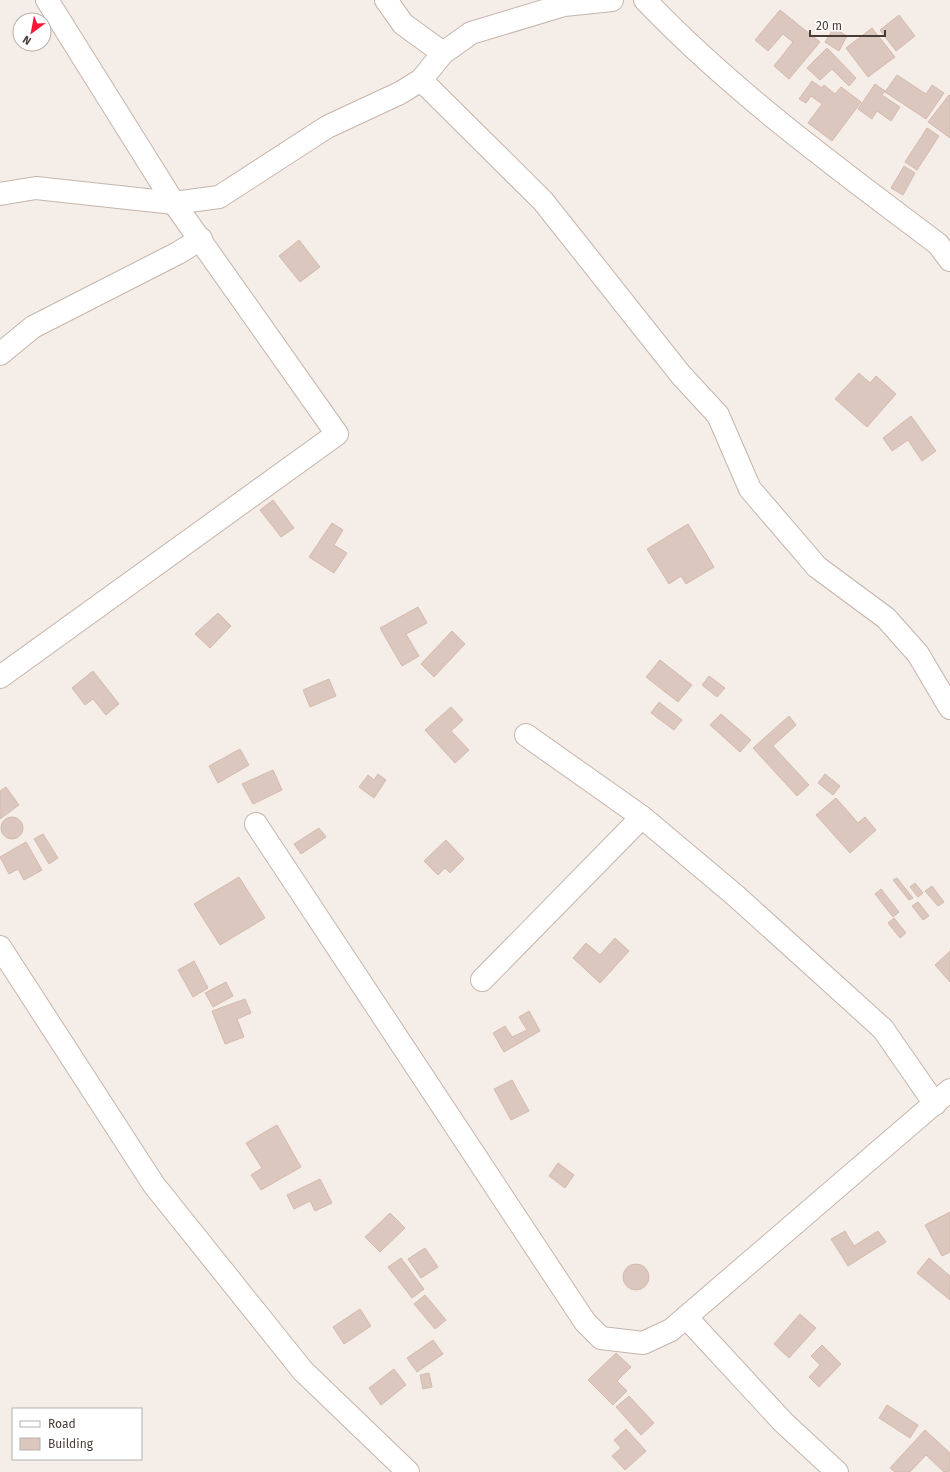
<svg xmlns="http://www.w3.org/2000/svg" width="950" height="1472" font-family="'Fira Sans',sans-serif">
	<style>
		.building { fill: #dbc7be; stroke: #d4baae }
		.lines { fill: none; stroke-linecap: round; stroke-linejoin: round }
		.minor-casing { stroke: #c5b4ac; stroke-width: 24 }
		.minor { stroke: #fff; stroke-width: 22 }
	</style>
	<rect width="100%" height="100%" fill="#f5ede7"/>
	<g class="building">
		<path d="M780,10l40,32 -31,37 -15,-13 19,-24 -10,-8 -15,17 -13,-11z"/>
		<path d="M899,15l16,21 -19,15 -16,-21z"/>
		<path d="M834,28l13,8 -8,15 -14,-9z"/>
		<path d="M872,28l23,29 -27,20 -22,-29z"/>
		<path d="M827,48l29,30 -7,8 -17,-17 -12,11 -13,-12z"/>
		<path d="M897,75l29,19 6,-9 12,8 -18,26 -41,-27z"/>
		<path d="M812,81l10,7 2,-3 11,9 6,-7 20,15 -29,39 -24,-18 14,-19 -11,-8 -5,7 -7,-4z"/>
		<path d="M875,84l10,7 -3,4 18,12 -9,14 -14,-10 -5,8 -14,-10z"/>
		<path d="M949,95l1,1v42l-22,-16z"/>
		<path d="M927,128l12,8 -22,34 -12,-8z"/>
		<path d="M904,166l11,7 -12,22 -12,-7z"/>
		<path d="M299,240l21,27 -20,15 -21,-26z"/>
		<path d="M859,373l11,10 6,-7 20,18 -29,33 -32,-28z"/>
		<path d="M911,416l25,35 -14,10 -14,-21 -16,11 -9,-13z"/>
		<path d="M273,500l21,28 -13,9 -21,-27z"/>
		<path d="M332,523l11,7 -9,15 13,8 -13,20 -25,-16z"/>
		<path d="M688,524l26,43 -28,17 -5,-8 -12,8 -22,-35z"/>
		<path d="M418,607l9,16 -21,11 13,22 -17,10 -22,-38z"/>
		<path d="M218,613l13,13 -21,22 -15,-14z"/>
		<path d="M452,631l13,13 -31,33 -13,-13z"/>
		<path d="M660,660l32,25 -14,17 -32,-25z"/>
		<path d="M93,671l26,33 -13,11 -13,-16 -8,6 -13,-17z"/>
		<path d="M709,676l16,12 -8,9 -15,-12z"/>
		<path d="M329,679l7,17 -26,11 -7,-17z"/>
		<path d="M659,702l23,18 -8,10 -23,-17z"/>
		<path d="M451,707l12,13 -12,11 18,19 -14,13 -30,-33z"/>
		<path d="M721,714l30,26 -11,12 -30,-27z"/>
		<path d="M789,716l7,9 -23,21 36,39 -12,11 -44,-48z"/>
		<path d="M240,749l9,16 -31,18 -9,-17z"/>
		<path d="M273,770l9,20 -29,14 -11,-20z"/>
		<path d="M378,774l8,6 -12,18 -15,-11 9,-12 6,5z"/>
		<path d="M825,774l15,12 -7,9 -15,-12z"/>
		<path d="M6,787l13,18 -19,14v-28z"/>
		<path d="M836,798l22,25 7,-6 11,13 -26,23 -34,-38z"/>
		<circle cx="12" cy="828" r="11"/>
		<path d="M319,828l7,9 -25,17 -7,-10z"/>
		<path d="M43,834l15,24 -9,6 -15,-25z"/>
		<path d="M446,840l18,19 -14,14 -5,-5 -7,7 -14,-14z"/>
		<path d="M26,842l16,28 -18,10 -6,-11 -9,5 -9,-17z"/>
		<path d="M239,877l26,41 -45,27 -26,-41z"/>
		<path d="M897,878l16,20 -4,2 -16,-20z"/>
		<path d="M915,883l8,10 -5,4 -8,-10z"/>
		<path d="M932,886l12,16 -6,4 -13,-15z"/>
		<path d="M881,889l18,23 -6,5 -18,-23z"/>
		<path d="M918,902l11,14 -6,4 -11,-14z"/>
		<path d="M894,918l12,15 -6,5 -12,-15z"/>
		<path d="M615,938l14,13 -29,32 -27,-25 13,-15 14,12z"/>
		<path d="M950,951v31l-15,-17z"/>
		<path d="M194,961l14,27 -15,9 -15,-27z"/>
		<path d="M226,982l7,14 -20,11 -8,-14z"/>
		<path d="M245,999l6,14 -14,6 7,18 -19,7 -13,-33z"/>
		<path d="M529,1011l11,20 -36,21 -11,-19 12,-7 7,11 15,-7 -8,-13z"/>
		<path d="M512,1080l17,31 -18,9 -17,-31z"/>
		<path d="M277,1125l24,42 -40,23 -10,-15 11,-7 -16,-25z"/>
		<path d="M558,1163l16,12 -9,13 -16,-12z"/>
		<path d="M320,1179l12,24 -17,8 -5,-10 -16,8 -7,-14z"/>
		<path d="M950,1212v40l-8,4 -17,-31z"/>
		<path d="M390,1213l15,15 -25,24 -15,-15z"/>
		<path d="M845,1231l9,15 24,-15 8,11 -38,24 -17,-27z"/>
		<path d="M425,1248l13,19 -17,11 -13,-19z"/>
		<path d="M401,1258l23,31 -12,9 -24,-31z"/>
		<path d="M929,1258l21,18v24l-33,-27z"/>
		<circle cx="636" cy="1277" r="13"/>
		<path d="M425,1295l21,25 -11,9 -21,-25z"/>
		<path d="M360,1309l11,17 -27,18 -11,-17z"/>
		<path d="M800,1314l16,14 -27,30 -15,-14z"/>
		<path d="M433,1340l10,14 -26,18 -10,-14z"/>
		<path d="M822,1345l19,19 -22,23 -10,-10 11,-12 -9,-9z"/>
		<path d="M616,1353l15,14 -14,14 10,10 -14,14 -25,-25z"/>
		<path d="M394,1369l12,16 -25,20 -12,-17z"/>
		<path d="M429,1373l3,14 -9,2 -3,-14z"/>
		<path d="M629,1396l25,27 -13,12 -25,-28z"/>
		<path d="M887,1405l31,20 -8,13 -31,-20z"/>
		<path d="M626,1429l20,22 -21,19 -13,-14 9,-8 -7,-8z"/>
		<path d="M925,1430l25,23v18l-6,1 -18,-17 -16,17h-15l-5,-4z"/>
	</g>
	<g class="lines">
		<defs>
			<g id="minor">
				<path d="M386,0l17,24 40,29"/>
				<path d="M645,0c88,92 192,168 293,244l12,16"/>
				<path d="M421,80l122,121 138,174 37,40 32,74 67,78 69,51 32,36 32,54"/>
				<path d="M0,194l36,-6 138,15 45,-6 108,-70 73,-34 21,-13 22,-27 28,-20 93,-28 48,-5"/>
				<path d="M0,354l33,-27 145,-74 23,-14"/>
				<path d="M0,677l337,-243 -163,-231 -127,-203"/>
				<path d="M526,735l116,82 94,79 147,133 52,75"/>
				<path d="M256,824l329,498 16,16 42,5 28,-13 279,-240"/>
				<path d="M0,947l154,238 149,186 105,101"/>
				<path d="M482,980l160,-163"/>
				<path d="M686,1317l97,105 54,50"/>
			</g>
		</defs>
		<use href="#minor" class="minor-casing"/>
		<use href="#minor" class="minor"/>
	</g>
	<rect x="12" y="1408" width="130" height="52" fill="#ffffff" stroke="#b6b1ae"/>
	<rect x="20" y="1421" width="20" height="6" fill="#ffffff" stroke="#b6b1ae"/>
	<text x="48" y="1428" font-size="12" fill="#493b35">Road</text>
	<rect x="20" y="1438" width="20" height="12" fill="#dbc7be" stroke="#b6b1ae"/>
	<text x="48" y="1448" font-size="12" fill="#493b35">Building</text>
	<g transform="translate(32 32) rotate(212)"><circle r="19" fill="#ffffff" stroke="#b6b1ae"/>
	<path d="M0-3L7 15L0 10L-7 15Z" fill="#ff1436"/>
	<text y="-6" font-size="11" font-weight="bold" text-anchor="middle" fill="#493b35">N</text>
	</g>
	<path d="M810 30v6h75v-6" fill="none" stroke="#493b35" stroke-width="2"/>
	<text x="816" y="30" font-size="12" fill="#493b35" stroke="#ffffff" stroke-width="3" paint-order="stroke">20 m</text>
</svg>
